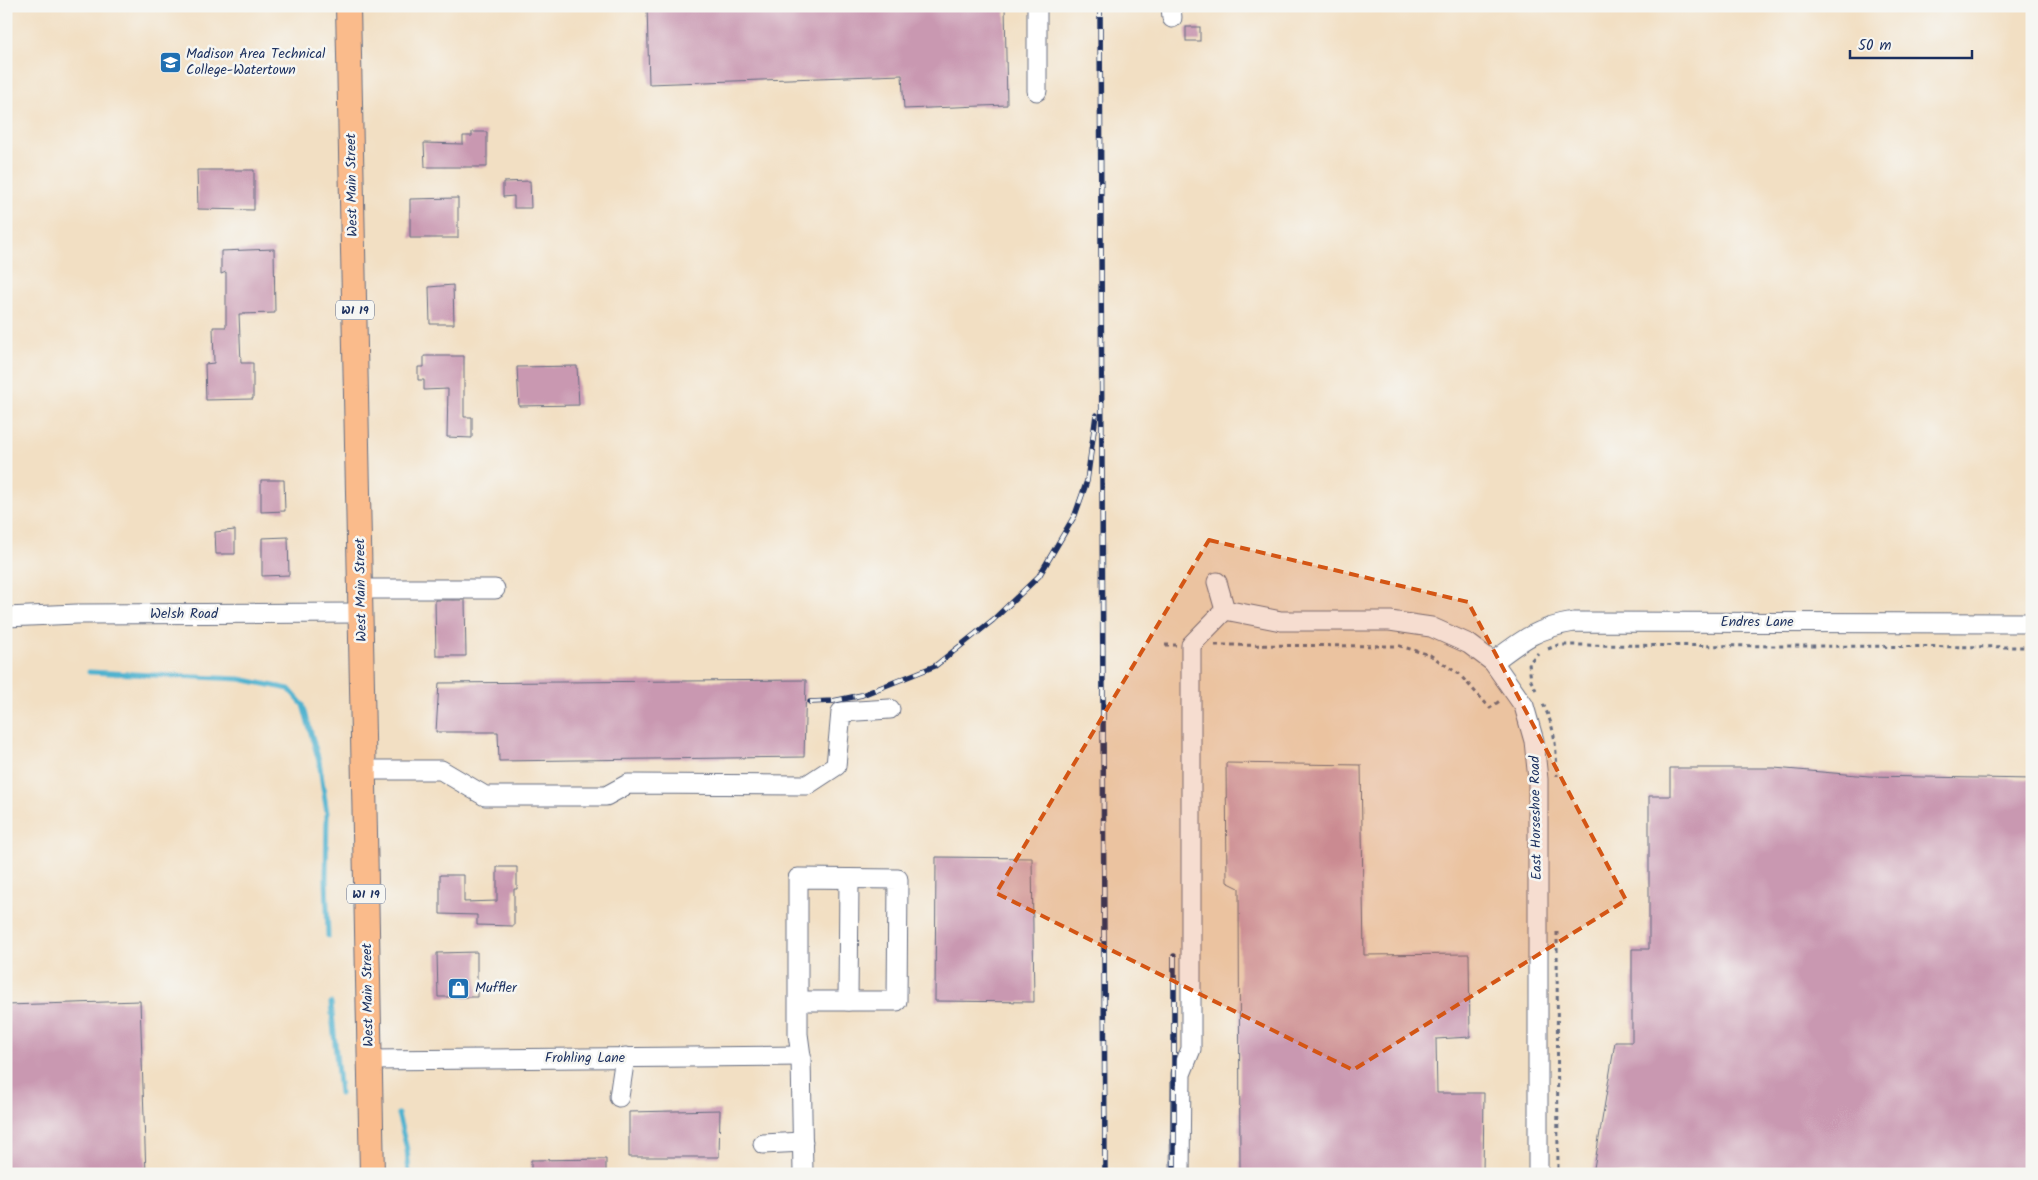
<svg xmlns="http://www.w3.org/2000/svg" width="2038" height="1180" font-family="Kalam,sans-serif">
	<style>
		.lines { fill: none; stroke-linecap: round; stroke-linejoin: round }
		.stream { stroke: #50b2cf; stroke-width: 5 }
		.building { fill: #c998b1 }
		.minor-casing { stroke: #666d81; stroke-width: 21 }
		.major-casing { stroke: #666d81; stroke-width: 26 }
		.path { stroke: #666d81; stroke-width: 3; stroke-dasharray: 4 4; stroke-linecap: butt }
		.minor { stroke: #fff; stroke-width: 19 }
		.major { stroke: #fabb8b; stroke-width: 24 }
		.rail-casing { stroke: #1b2f5e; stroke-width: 5.5 }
		.rail { stroke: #f6f6f2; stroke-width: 4; stroke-dasharray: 11; stroke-linecap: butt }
		.marked { fill: #d45514; fill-opacity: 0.2; stroke: #d45514; stroke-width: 4; stroke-dasharray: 10 6; stroke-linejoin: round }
		.labels { text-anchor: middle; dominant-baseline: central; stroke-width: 5; stroke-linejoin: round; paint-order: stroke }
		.shield { fill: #f6f6f2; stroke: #5d6b8a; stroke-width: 1 }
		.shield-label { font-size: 12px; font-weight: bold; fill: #1b2f5e }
		.poi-label { font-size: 14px; fill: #1b2f5e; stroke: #f6f6f2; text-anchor: start }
		.street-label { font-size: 14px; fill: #1b2f5e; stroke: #f6f6f2 }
	</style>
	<rect width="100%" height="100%" fill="#f6f6f2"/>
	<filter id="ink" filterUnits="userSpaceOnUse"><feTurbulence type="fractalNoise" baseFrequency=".02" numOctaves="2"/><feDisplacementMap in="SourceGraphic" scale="10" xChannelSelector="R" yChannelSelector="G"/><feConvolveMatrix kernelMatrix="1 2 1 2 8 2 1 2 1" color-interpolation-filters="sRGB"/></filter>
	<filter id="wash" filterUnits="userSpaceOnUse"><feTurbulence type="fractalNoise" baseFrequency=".0096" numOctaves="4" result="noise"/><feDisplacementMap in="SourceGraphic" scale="20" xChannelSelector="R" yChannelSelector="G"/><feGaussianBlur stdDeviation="1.12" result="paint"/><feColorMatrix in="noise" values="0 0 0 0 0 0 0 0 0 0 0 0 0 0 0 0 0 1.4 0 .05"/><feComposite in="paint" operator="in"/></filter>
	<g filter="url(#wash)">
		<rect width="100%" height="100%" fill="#f2dfc3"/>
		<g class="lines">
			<g class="stream">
				<path d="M89,672l151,7 49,10 14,16 16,56 8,52 -1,66 2,57"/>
				<path d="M331,1003l9,91"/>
				<path d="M398,1114l9,35 2,25"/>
			</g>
		</g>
		<g id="blocks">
			<g class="building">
				<path d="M647,6h358l2,99 -103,4 -2,-34 -253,9z"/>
				<rect x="1186" y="27" width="14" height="14"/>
				<path d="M472,132h15v35h-62l-1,-24 39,1v-8h9z"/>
				<path d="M197,170h57v40l-56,-1z"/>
				<path d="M530,181l1,27h-17v-12l-11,1v-15z"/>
				<path d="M458,198v40h-48v-39z"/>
				<path d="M274,249l1,64 -36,1 2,49h12v36l-47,1 -1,-36 9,-1 -1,-36h13v-55l-5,2v-23z"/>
				<path d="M453,285l1,39h-24l-1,-37z"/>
				<path d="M424,356h40v61h8v21l-25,-1 1,-48 -24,1v-10h-6v-13h6z"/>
				<path d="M577,366l2,39 -60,1 -2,-39z"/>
				<path d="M261,480h23l1,31 -24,1z"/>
				<path d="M235,530v24h-19l-1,-22z"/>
				<path d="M288,537l1,38 -27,1v-38z"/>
				<path d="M435,600h30l1,56h-30z"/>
				<path d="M806,680l-2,77 -305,4 -1,-29h-62l3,-49z"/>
				<path d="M1226,763l135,2 3,190 105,-1 1,83 -34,2 1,54h47l-1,81h-243l-1,-286 -12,-6z"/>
				<path d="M1670,768h104l95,8 163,3v395h-439l22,-132h17v-93h17v-153h21z"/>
				<path d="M936,857l96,1 2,144 -99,-1z"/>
				<path d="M497,867h20v22h-3v37l-37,-1v-10l-37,-1v-39h24v27l33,-1z"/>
				<path d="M477,952v45h-39l-1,-44z"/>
				<path d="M140,1001l6,173h-140v-169z"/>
				<path d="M720,1110l-1,47h-90v-45z"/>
				<path d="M606,1159v15h-75v-14z"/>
			</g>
		</g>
	</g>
	<g filter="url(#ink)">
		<use href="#blocks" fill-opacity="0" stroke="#666d81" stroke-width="1"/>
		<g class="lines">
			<defs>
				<g id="minor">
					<path d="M1037,6v85"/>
					<path d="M1171,6l1,12"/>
					<path d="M1217,582l8,28 56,11h109l41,6 38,17 24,18 31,44 10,35 4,38v395"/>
					<path d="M361,589h134"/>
					<path d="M6,617l71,-3 284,-1"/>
					<path d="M1493,662c29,-22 44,-34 81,-40l458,1"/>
					<path d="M364,770h77l44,26h121l22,-12 179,1 29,-19 5,-54 49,-3"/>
					<path d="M798,1001h99l1,-122 -100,-1v156l3,22 2,118"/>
					<path d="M848,1001l1,-122"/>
					<path d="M370,1060l431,-4"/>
					<path d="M619,1097l6,-40"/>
					<path d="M763,1144l40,-2"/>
					<path d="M1180,1174l1,-100 10,-25v-404l34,-35"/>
				</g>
				<path id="major" d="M348,6l24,1168"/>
			</defs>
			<use href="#minor" class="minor-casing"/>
			<use href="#major" class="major-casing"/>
			<g class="path">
				<path d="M1165,645h11"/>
				<path d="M1215,645l185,1 30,9 29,19 31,34 11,-8"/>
				<path d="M1548,649l10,-4 474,2"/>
				<path d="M1536,690l-5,-9 -2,-18 9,-10"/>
				<path d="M1543,704c13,26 13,44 14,72"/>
				<path d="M1557,932l1,242"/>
			</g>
			<use href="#minor" class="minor"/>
			<use href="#major" class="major"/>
			<defs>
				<g id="rail">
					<path d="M1100,6l5,1168"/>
					<path d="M810,702l23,-1 29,-6 73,-29 58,-46 46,-44 36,-61 12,-34 9,-66"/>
					<path d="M1174,956v218"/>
				</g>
			</defs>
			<use href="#rail" class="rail-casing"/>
			<use href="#rail" class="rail"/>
		</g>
	</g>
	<path class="marked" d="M1209,540l259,62 158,298 -273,170 -357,-177z"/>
	<defs>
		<symbol id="university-square" viewBox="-11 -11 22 22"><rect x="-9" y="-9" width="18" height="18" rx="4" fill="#1f6fb2" stroke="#f6f6f2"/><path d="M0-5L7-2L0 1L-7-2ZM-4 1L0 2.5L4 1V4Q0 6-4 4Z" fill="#fff"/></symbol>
		<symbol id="shop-square" viewBox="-11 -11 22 22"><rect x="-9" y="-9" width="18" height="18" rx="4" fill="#1f6fb2" stroke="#f6f6f2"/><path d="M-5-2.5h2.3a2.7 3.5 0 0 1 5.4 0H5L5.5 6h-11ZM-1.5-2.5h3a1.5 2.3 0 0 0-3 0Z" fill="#fff"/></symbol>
	</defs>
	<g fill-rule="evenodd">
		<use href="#university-square" x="158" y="50" width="25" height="25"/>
		<use href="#shop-square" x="446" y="976" width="25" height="25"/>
	</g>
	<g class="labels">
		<g class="shield">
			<rect x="336" y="300.5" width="38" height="19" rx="4"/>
			<rect x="347" y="884.5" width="38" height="19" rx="4"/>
		</g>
		<g class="shield-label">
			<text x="355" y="310">WI 19</text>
			<text x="366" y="894">WI 19</text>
		</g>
		<g class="poi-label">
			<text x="186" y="54">Madison Area Technical<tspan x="186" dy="16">College-Watertown</tspan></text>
			<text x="475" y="988">Muffler</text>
		</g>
		<g class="street-label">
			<text transform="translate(352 185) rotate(-91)">West Main Street</text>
			<text transform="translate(361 590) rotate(-91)">West Main Street</text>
			<text x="184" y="614">Welsh Road</text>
			<text x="1757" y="622">Endres Lane</text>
			<text transform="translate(1536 818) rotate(-91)">East Horseshoe Road</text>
			<text transform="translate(368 995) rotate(-91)">West Main Street</text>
			<text x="585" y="1058">Frohling Lane</text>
		</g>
	</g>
	<rect width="2038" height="1180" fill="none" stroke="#f6f6f2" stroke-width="25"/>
	<path d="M1850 50v8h122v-8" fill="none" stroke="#1b2f5e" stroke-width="2.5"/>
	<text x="1858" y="50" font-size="15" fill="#1b2f5e" stroke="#f6f6f2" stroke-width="4" paint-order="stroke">50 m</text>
</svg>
